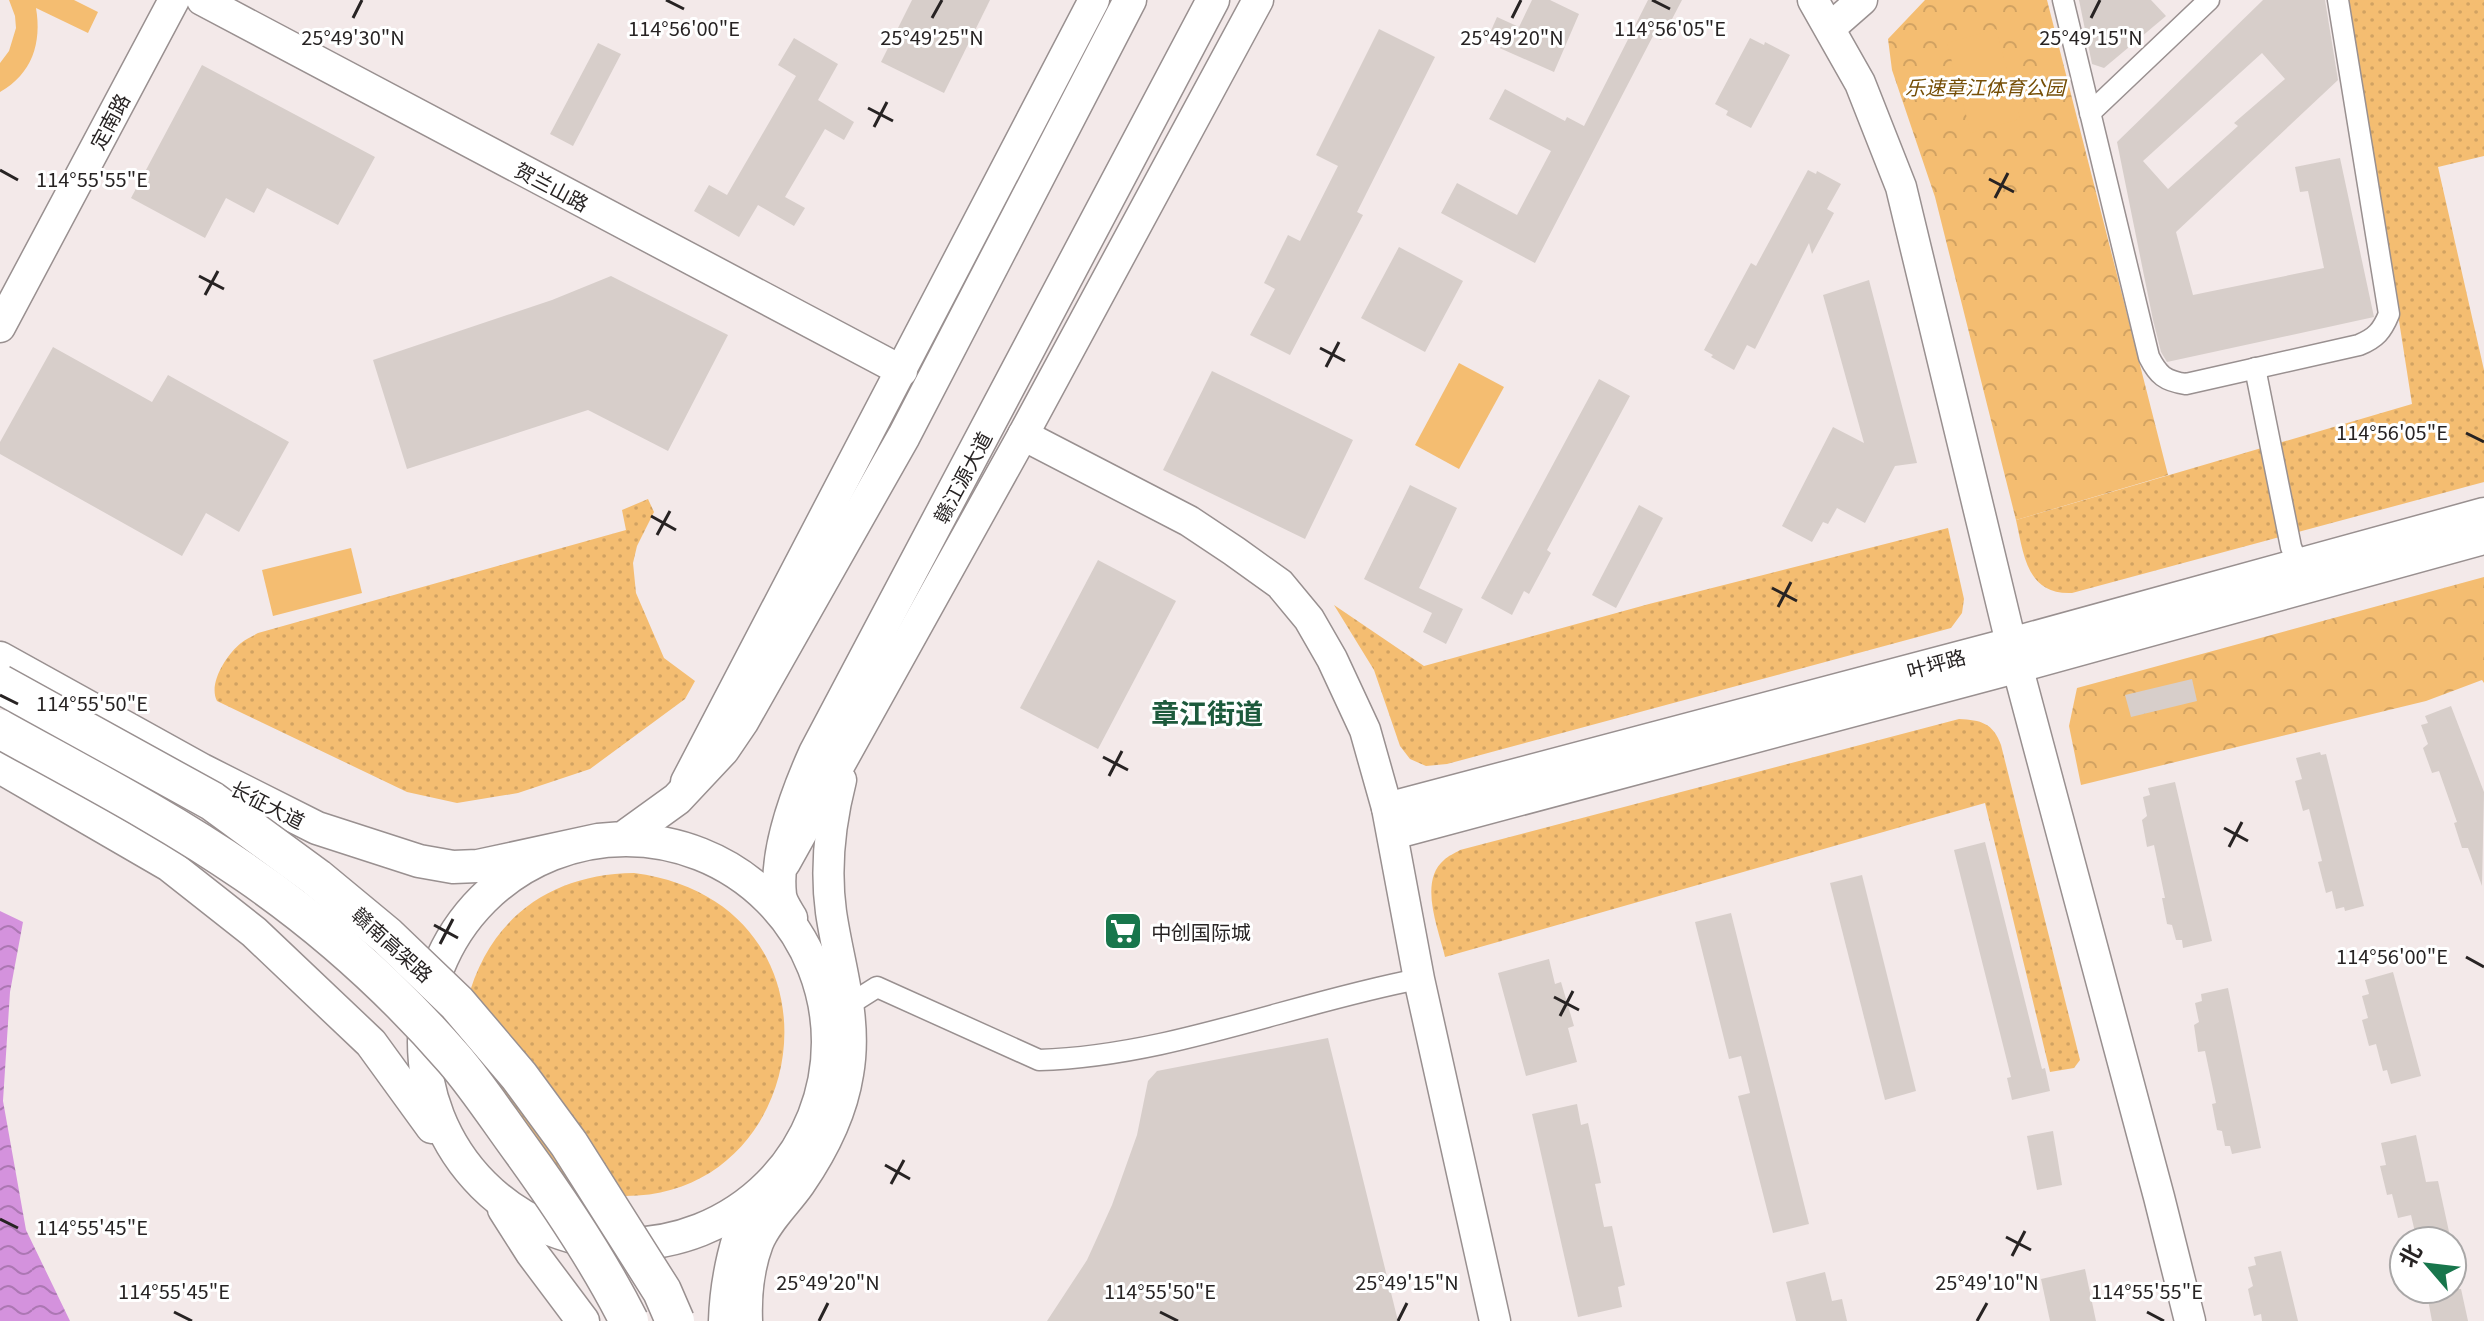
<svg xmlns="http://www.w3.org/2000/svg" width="2484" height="1321" font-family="Georgia,'Noto Sans SC',serif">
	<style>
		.grass { fill: url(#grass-dots) }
		.park { fill: url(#park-crowns) }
		.pitch { fill: #f4bd71 }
		.water { fill: url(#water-waves) }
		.building { fill: #d7ceca; fill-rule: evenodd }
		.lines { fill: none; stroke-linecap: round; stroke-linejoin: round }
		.street-casing { stroke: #999090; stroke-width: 23 }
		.secondary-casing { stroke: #999090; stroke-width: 33 }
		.primary-casing { stroke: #999090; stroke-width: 35 }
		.street { stroke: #fff; stroke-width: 20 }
		.secondary { stroke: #fff; stroke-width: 30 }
		.primary { stroke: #fff; stroke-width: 32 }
		.highway-bridge-casing { stroke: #999090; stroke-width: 41; stroke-linecap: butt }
		.highway-bridge { stroke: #fff; stroke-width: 38 }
		.ticks { fill: none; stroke: #272323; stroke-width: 3 }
		.labels { text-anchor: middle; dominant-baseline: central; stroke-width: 6; stroke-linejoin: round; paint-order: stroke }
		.park-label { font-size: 20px; font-style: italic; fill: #754e06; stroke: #fff }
		.street-label { font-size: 20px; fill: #272323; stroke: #fff }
		.poi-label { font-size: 20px; fill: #272323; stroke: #fff; text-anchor: start }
		.district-label { font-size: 28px; font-weight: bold; fill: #1d5a3c; stroke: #fff }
		.ticks-label { font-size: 20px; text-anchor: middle; fill: #272323; stroke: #fff; stroke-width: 6; stroke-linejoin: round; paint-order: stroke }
	</style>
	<defs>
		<pattern id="grass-dots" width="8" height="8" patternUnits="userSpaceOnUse" patternTransform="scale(2)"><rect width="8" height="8" fill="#f4bd71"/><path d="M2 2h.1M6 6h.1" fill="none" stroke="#d1a262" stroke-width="1.8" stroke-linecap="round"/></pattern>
		<pattern id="park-crowns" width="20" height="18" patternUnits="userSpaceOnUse" patternTransform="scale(2)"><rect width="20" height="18" fill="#f4bd71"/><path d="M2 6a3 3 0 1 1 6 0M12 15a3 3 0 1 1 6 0" fill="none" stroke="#d1a262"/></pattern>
		<pattern id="water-waves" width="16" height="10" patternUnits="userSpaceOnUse" patternTransform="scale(2)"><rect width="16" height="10" fill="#d492dd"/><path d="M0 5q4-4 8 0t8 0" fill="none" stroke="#ac77b3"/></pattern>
	</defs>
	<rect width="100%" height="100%" fill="#f3e9e9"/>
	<g class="grass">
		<path d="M2349,0h135v156l-46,11 46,203v112l-412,111c-45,2 -48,-37 -56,-73l396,-116z"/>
		<path d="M648,499l6,13 -17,34 -4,17 3,30 28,65 31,23 -10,18 -95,70 -72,24 -61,10 -50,-11 -190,-91c-9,-17 9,-46 24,-58 5,-4 12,-7 17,-10l368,-103 -4,-20z"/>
		<path d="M1948,528l16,71 -2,14 -11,15 -504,136 -21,2 -16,-7 -10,-13 -26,-76 -40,-65 90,61 225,-62z"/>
		<path d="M1959,719c22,1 34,4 42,26l79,315 -6,8 -24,4 -65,-269 -540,154c-6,-27 -27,-75 -1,-97 4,-4 11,-7 16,-10z"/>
		<path d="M634,873c228,30 179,343 -28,322 -15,-2 -34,-5 -47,-13 -13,-7 -31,-40 -40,-53 -15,-20 -44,-52 -54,-73 -6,-14 -2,-40 2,-54 21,-83 83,-128 167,-129z"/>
	</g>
	<g class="park">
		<path d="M1925,0h122l121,475 -152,45 -81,-323 -43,-127 -4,-31z"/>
		<path d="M2484,577v106l-2,-3 -56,21 -345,84 -12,-59 8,-38z"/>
	</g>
	<g class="pitch">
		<path d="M9,0h65l24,12 -10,21 -52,-25c6,35 -4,66 -36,84v-29l9,-12 7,-23 -1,-12z"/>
		<path d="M1996,29l24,90 -49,14 -24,-90z"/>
		<path d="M1459,363l45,24 -45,82 -44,-24z"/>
		<path d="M351,548l11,45 -89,23 -11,-46z"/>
	</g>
	<path class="water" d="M0,911l23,11 -13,70 -7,109 23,129 44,91h-70z"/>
	<g class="building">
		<path d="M912,0h78l-46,93 -63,-31z"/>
		<path d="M1532,0h18l29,14 -25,58 -68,-30 11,-25 22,10z"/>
		<path d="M1648,0h34l-21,40 -8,-4 -118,227 -94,-50 16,-30 60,32 34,-64 -62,-32 16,-30 60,32 2,-4 17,9z"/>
		<path d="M2079,0h72l15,16 -62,52 -12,-4z"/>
		<path d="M2263,0h62l13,80 -162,152 17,63 131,-27 -16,-77 -8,1 -5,-25 45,-9 34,159 -207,45 -6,-10 -8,-32 -36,-178zM2262,53l23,26 -51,44 4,3 -70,63 -25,-28z"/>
		<path d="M1379,29l56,28 -78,155 6,3 -73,140 -40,-20 25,-46 -11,-6 24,-48 12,6 38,-75 -22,-11z"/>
		<path d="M794,38l44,26 -20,36 36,22 -10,18 -19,-11 -40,68 20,11 -11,18 -36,-21 -19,32 -45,-26 15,-26 18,10 69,-119 -18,-11z"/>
		<path d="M1750,38l14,7 1,-3 25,13 -39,73 -25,-13 2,-4 -13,-7z"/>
		<path d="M598,43l23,11 -48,92 -23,-12z"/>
		<path d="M202,65l173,92 -37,68 -71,-37 -13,25 -28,-15 -21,40 -74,-40z"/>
		<path d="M1808,170l8,4 1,-3 24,13 -14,25 7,4 -22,41 -3,-11 -54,106 -8,-4 -13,25 -23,-13 2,-2 -9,-5 47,-87 5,3z"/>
		<path d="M1399,247l64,34 -38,71 -64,-34z"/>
		<path d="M611,276l117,59 -60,116 -80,-41 -181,59 -34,-109 179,-60z"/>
		<path d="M1869,280l48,183 -22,3 -30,57 -28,-15 -9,16 -5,-2 -11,20 -30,-16 51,-99 31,16 -41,-148z"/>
		<path d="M53,347l99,55 16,-27 121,67 -50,90 -33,-19 -24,43 -182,-102v-12z"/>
		<path d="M1212,371l141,69 -48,99 -142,-69z"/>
		<path d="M1599,379l31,17 -83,154 4,3 -22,41 -5,-3 -12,24 -31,-17z"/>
		<path d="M1410,485l47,23 -38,80 44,21 -17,35 -23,-12 9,-19 -68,-34z"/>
		<path d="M1639,505l24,13 -47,90 -24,-13z"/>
		<path d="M1098,560l78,41 -78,148 -78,-41z"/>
		<path d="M2192,679l5,22 -66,16 -6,-22z"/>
		<path d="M2451,706l33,86 -2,94 -14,-38h-6l-8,-25 3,-1 -18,-51 -7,2 -9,-25 5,-4 -7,-19 7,-2 -3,-7z"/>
		<path d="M2320,752l1,3 5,-1 38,152 -19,5 -1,-4 -8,2 -4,-18 -6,2 -8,-31 4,-1 -13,-52 -6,2 -8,-30 7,-2 -6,-21z"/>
		<path d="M2175,782l37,159 -29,7 -1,-8h-6l-4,-15 -5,-1 -5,-26h3l-11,-53 -7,2 -5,-27 5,-4 -4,-19 7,-2 -2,-7z"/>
		<path d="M1985,842l57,227 3,-1 5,23 -38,9 -5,-22 4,-1 -57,-227z"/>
		<path d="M1862,875l54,216 -31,9 -55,-217z"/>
		<path d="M1731,913l78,311 -36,9 -35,-137 12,-3 -9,-37 -12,3 -34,-137z"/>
		<path d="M1549,959l6,25 6,-2 13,44 -6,2 9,34 -51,14 -28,-103z"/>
		<path d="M2393,972l28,104 -30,8 -4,-14 -4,1 -7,-27 -7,2 -7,-26 6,-2 -6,-22 7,-2 -4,-14z"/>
		<path d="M2228,988l33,160 -29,6 -2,-8h-5l-3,-15 -5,-1 -5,-26 4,-1 -11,-52 -7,1 -4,-27 5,-3 -4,-19 7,-2 -1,-7z"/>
		<path d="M1328,1038l70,283h-351l40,-61 25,-55 25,-70 11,-54 9,-10z"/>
		<path d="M1577,1104l4,21 7,-2 13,60 -6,1 9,43 8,-1 13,59 -7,2 4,20 -44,10 -46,-203z"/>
		<path d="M2053,1131l9,54 -25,5 -10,-54z"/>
		<path d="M2416,1135l10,47 12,-1 13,60h-34l-6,-26 -13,3 -6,-24 -5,1 -7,-29 6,-1 -5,-22z"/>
		<path d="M2281,1251l17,70h-36l-1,-7 -7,2 -6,-27 5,-3 -5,-19 8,-2 -2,-8z"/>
		<path d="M2085,1269l11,52h-46l-9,-42z"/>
		<path d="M1825,1272l7,29 10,-2 5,22h-51l-10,-39z"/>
		<path d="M2426,1289h35l7,32h-36z"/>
	</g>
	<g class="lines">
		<defs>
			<g id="street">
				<path d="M2063,0l86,357c9,18 16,24 37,27l173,-39c17,-7 23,-14 30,-31l-51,-314"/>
				<path d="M2090,113l119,-113"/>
				<path d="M2255,368l36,179 7,17"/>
				<path d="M828,1018l49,-31 162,73c130,-4 253,-57 380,-81"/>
			</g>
			<g id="secondary">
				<path d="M202,0l700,371"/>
				<path d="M1813,0l47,83 41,104 110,456 148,554 31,124"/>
				<path d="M1830,28l32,-28"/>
				<path d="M0,327l174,-327"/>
				<path d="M1023,435l166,86 45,30 46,33 29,35 23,40 33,71 22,78 32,171 76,342"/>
				<path d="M686,782l408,-782"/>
				<path d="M1387,808l624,-165 473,-130"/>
				<path d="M1393,834l626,-167 465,-128"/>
				<path d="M785,863l238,-428 235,-435"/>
				<path d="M747,1321c-1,-26 2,-54 11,-78 9,-22 28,-39 42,-59 22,-32 42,-71 48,-110 10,-56 -9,-107 -17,-162 -6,-44 -1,-89 10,-132"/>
			</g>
			<g id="primary">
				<path d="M0,658l202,112 115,58 102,33 34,6 25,-1 120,-26 25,-2 54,-39 46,-49 19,-28 162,-286 226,-436"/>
				<path d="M0,767l169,98 85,67 117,111 61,84"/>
				<circle cx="626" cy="1042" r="202"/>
				<path d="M791,918c-4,-7 -10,-15 -11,-23 -5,-45 17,-102 35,-142l398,-753"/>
				<path d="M504,1209l28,44 51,68"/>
				<path d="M725,1321c1,-35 11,-96 33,-122"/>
			</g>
		</defs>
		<use href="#street" class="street-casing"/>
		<use href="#secondary" class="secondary-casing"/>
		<use href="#primary" class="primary-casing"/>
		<use href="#street" class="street"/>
		<use href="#secondary" class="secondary"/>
		<use href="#primary" class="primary"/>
		<defs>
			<g id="highway-bridge">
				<path d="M0,684l212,117 105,77 70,58 70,67 62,73 50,68 93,147 13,30"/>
				<path d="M0,729c83,46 168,90 246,144 76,52 148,117 208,186 25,29 46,62 69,93 39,54 76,109 106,169"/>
			</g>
		</defs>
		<use href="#highway-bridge" class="highway-bridge-casing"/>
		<use href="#highway-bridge" class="highway-bridge"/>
	</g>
	<path class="ticks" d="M666,0l18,9M1652,0l18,9M353,18l9,-18M932,18l10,-18M1512,18l9,-18M2091,18l9,-18M868,108l25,13M874,127l13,-25M0,170l18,10M1989,179l25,13M1995,198l13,-25M199,276l25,13M205,295l13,-24M1320,348l25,13M1326,367l13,-25M2466,433l18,9M651,516l25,14M657,535l13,-24M1772,588l25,13M1778,607l13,-25M0,695l18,9M1103,757l25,13M1109,776l13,-25M2224,828l24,13M2229,847l13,-25M434,925l24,13M440,944l13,-25M2466,957l18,10M1554,997l25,13M1560,1016l13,-25M885,1165l25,14M891,1184l13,-24M0,1219l18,9M2006,1237l25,13M2012,1256l13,-25M174,1312l18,9M1160,1312l18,9M2147,1312l17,9M819,1321l9,-18M1398,1321l9,-18M1977,1321l10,-18"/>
	<defs>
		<symbol id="supermarket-square" viewBox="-11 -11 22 22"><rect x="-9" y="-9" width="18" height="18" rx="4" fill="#18764c" stroke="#fff"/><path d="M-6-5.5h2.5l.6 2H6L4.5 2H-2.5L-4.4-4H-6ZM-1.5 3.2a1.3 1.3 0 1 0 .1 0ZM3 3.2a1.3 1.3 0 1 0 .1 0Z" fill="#fff"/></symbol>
	</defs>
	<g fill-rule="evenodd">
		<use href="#supermarket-square" x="1101" y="909" width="44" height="44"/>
	</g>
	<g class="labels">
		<g class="park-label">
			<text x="1985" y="86">乐速章江体育公园</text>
		</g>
		<g class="street-label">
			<text transform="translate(109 121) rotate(-62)">定南路</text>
			<text transform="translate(552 186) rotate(28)">贺兰山路</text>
			<text transform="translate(962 477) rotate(-62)">赣江源大道</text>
			<text transform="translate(1936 663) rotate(-15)">叶坪路</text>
			<text transform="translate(268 804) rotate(27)">长征大道</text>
			<text transform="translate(393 944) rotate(42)">赣南高架路</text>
		</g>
		<g class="poi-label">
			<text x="1151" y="931">中创国际城</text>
		</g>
		<g class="district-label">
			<text x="1207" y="712">章江街道</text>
		</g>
	</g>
	<g class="ticks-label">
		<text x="684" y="36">114°56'00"E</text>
		<text x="1670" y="36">114°56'05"E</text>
		<text x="353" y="45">25°49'30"N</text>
		<text x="932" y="45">25°49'25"N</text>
		<text x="1512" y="45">25°49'20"N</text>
		<text x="2091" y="45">25°49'15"N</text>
		<text x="92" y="187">114°55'55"E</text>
		<text x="2392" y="440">114°56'05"E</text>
		<text x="92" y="711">114°55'50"E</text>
		<text x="2392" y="964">114°56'00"E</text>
		<text x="92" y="1235">114°55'45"E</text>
		<text x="828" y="1290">25°49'20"N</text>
		<text x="1407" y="1290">25°49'15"N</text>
		<text x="1987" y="1290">25°49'10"N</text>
		<text x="174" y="1299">114°55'45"E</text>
		<text x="1160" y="1299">114°55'50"E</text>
		<text x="2147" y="1299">114°55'55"E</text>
	</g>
	<g transform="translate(2428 1265) rotate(298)"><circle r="38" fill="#ffffff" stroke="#a9a7a7" stroke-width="2"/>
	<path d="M0-6L14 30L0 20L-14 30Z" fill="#18764c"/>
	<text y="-12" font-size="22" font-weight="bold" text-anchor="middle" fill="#272323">北</text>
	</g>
</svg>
